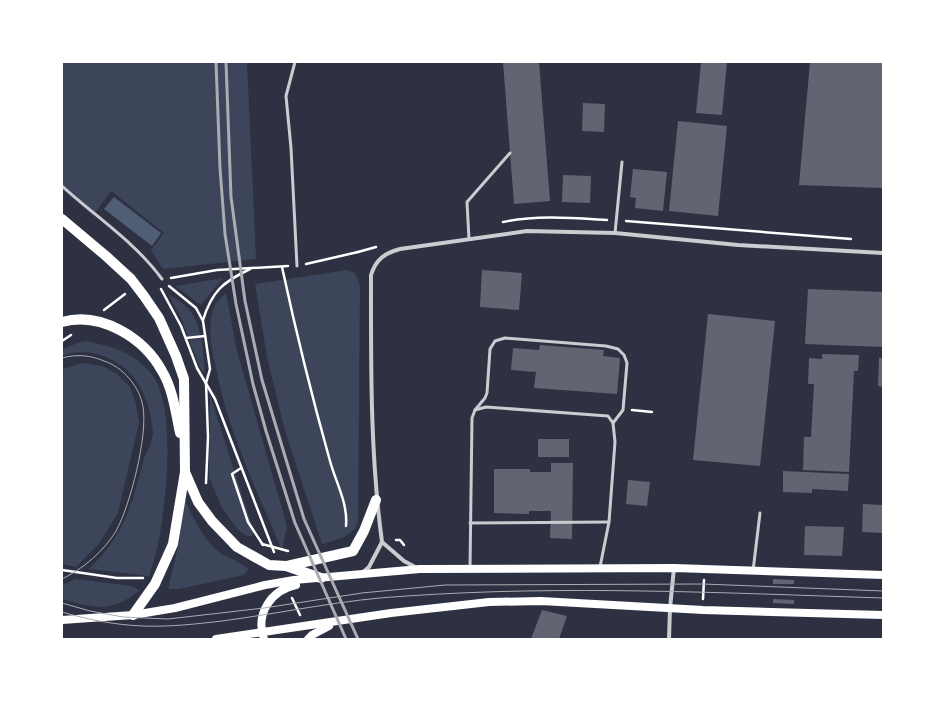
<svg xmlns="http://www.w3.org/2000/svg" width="945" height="701" font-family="'Exo 2',sans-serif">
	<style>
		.green { fill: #3c4559 }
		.water { fill: #4f5d75 }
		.building { fill: #626471 }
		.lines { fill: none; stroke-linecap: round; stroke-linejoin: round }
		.path { stroke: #fff; stroke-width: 2.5 }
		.service { stroke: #caccd0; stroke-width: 3 }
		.minor { stroke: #caccd0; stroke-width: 4 }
		.secondary { stroke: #fff; stroke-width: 8 }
		.primary { stroke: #fff; stroke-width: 10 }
		.tram { stroke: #abadb3; stroke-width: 1 }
		.rail { stroke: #abadb3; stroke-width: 3 }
	</style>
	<rect width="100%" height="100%" fill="#2d3142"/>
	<g class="green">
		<path d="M62,62h185l9,197 -93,10 -12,-19 13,-17 -53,-42 -18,25 -31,-27z"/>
		<path d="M347,270l8,3 5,12 -2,237c-5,15 -22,18 -36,22l-37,-113 -18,-74 -12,-73z"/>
		<path d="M223,278l-22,27 -26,-19z"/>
		<path d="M226,293l11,58 50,175 -5,24c-26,-61 -55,-121 -67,-186 -4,-18 -8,-40 -1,-57 2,-5 8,-10 12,-14z"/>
		<path d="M168,294c19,11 28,18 32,41l-12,2 -6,-17z"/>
		<path d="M202,338v1l3,34 -4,-3 -12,-30z"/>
		<path d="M86,341c25,5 47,11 64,31 28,32 16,133 8,172 -2,11 -6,22 -9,32l-60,-7c35,-33 43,-65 55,-110 2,-8 9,-17 9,-26 -2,-29 -14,-60 -41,-73 -17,-8 -32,-11 -50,-4v-6l15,-7z"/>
		<path d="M83,363l19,3 15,8 13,13 6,17 3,19 -21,90 -20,32 -22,22 -14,-3v-195z"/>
		<path d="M210,395l43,134 1,4 -2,3h-5l-10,-7 -15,-21 -13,-31z"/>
		<path d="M184,498c8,17 18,41 34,53 9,7 20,9 30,18l-4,6 -65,14h-11l11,-46z"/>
		<path d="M75,579l56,7 9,4c-30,24 -44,18 -78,9v-14z"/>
	</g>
	<path class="water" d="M114,197l47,36 -9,13 -48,-37z"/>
	<g class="building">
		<path d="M503,62h36l11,139 -36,3z"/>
		<path d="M701,62h26l-5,53 -26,-2z"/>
		<path d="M810,62h73v126l-84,-3z"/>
		<path d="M583,103l22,1 -1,28 -22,-1z"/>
		<path d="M678,121l49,5 -9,90 -49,-5z"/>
		<path d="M633,169l34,3 -4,39 -28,-3 1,-10 -6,-1z"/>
		<path d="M563,175l28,1 -1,27 -28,-1z"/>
		<path d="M482,270l40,3 -3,37 -39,-3z"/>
		<path d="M808,289l75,3v55l-78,-3z"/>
		<path d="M708,314l67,7 -15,145 -67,-6z"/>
		<path d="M540,345l64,5 -1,6 17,2 -3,36 -83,-6 2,-16 -25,-2 2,-22 26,2z"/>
		<path d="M822,354l37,1 -1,16h-4l-5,101 -46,-2 1,-33h7l3,-53h-6l1,-26 13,1z"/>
		<path d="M879,358h4v29l-5,-1z"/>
		<rect x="538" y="439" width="31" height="18"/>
		<path d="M551,463h22l-1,76 -22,-1 1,-27h-22v3l-35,-1v-44h36v3h21z"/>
		<path d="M783,471l66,3 -1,17 -36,-2v4l-29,-1z"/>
		<path d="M628,480l22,2 -3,24 -21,-2z"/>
		<path d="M863,504l20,1v28l-21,-1z"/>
		<path d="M805,526l39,1 -2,29 -38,-1z"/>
		<path d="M773,579l21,1v4h-21z"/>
		<path d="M773,599l21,1v4l-21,-1z"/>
		<path d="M542,610l25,6 -8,23h-28z"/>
	</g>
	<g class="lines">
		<g class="path">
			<path d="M626,221l225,18"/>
			<path d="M503,222c34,-7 69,-4 104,-2"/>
			<path d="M358,252l18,-5"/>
			<path d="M306,264l52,-12"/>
			<path d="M282,267c14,65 30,130 48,194 6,22 18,42 16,65"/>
			<path d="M171,278l46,-8 71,-4"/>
			<path d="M169,286l27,22 7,13 7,48 -4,14 2,54 -2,46"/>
			<path d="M161,289l20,37 16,42 18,31 59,153"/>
			<path d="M104,310l21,-16"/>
			<path d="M203,320c9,-29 20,-38 47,-51"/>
			<path d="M186,338l19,-2"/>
			<path d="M62,341l9,-6"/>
			<path d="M632,410l20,2"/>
			<path d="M241,468l-9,6 16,48 15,23"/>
			<path d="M396,540h4l4,5"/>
			<path d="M262,544l26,7"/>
			<path d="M62,570l55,8h26"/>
			<path d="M292,598l8,17"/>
			<path d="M703,599l1,-19"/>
		</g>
		<g class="service">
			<path d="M295,62l-9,34 5,52 6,118"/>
			<path d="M62,186c34,31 73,56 100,93"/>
			<path d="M615,233l7,-71"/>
			<path d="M469,239l-2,-37 43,-49"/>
			<path d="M475,410l10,-12 2,-5 3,-44 5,-8 10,-3 101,8 12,3 6,6 3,8 -4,47 -10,13"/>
			<path d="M470,523l139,-1"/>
			<path d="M470,569l2,-151 3,-8 11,-3 122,9 5,7 2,19 -6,80 -9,45"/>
			<path d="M753,571l7,-58"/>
		</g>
		<g class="minor">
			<path d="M417,568l-13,-7 -22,-19c-12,-89 -11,-178 -11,-267 5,-16 14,-22 29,-26l127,-18 88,2 123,12 145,8"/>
			<path d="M362,573l7,-6 13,-25"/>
			<path d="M669,639l1,-31 4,-40"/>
		</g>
		<g class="secondary">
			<path d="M62,620l71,-5 42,-7 90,-23 29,-5 126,-11 254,-1 209,7"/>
			<path d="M216,639l175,-26 98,-11 52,-1 162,9 180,5"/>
			<path d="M264,639c-9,-25 7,-49 32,-54"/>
			<path d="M308,639l4,-4 17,-9"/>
		</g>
		<g class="primary">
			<path d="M62,219l44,37 25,23 13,17 15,22 17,38 8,23 1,93 -12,72 -18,40 -22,31"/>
			<path d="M62,322c39,-11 82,16 100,49 11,18 14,43 18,62"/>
			<path d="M185,472l13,30 14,19 25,26 32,18 17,1 35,12"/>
			<path d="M287,566l66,-15 11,-20 12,-31"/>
		</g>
		<g class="tram">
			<path d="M62,358c14,-4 28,-3 42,3 19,6 36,26 39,46 5,29 -13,99 -27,124 -12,20 -33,38 -54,48"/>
			<path d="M62,603l28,8 33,6 45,2 96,-11 98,-15 83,-8 258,-1 180,7"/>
			<path d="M62,612c27,8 54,13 81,14 27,1 53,-2 79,-5 61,-8 123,-22 185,-25 158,-11 318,-3 476,2"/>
		</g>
		<g class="rail">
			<path d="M216,62l4,106 5,66 11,70 17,80 13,47 29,92 51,116"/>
			<path d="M226,62l5,135 14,104 17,79 42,139 54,120"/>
		</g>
	</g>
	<rect width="945" height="701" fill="none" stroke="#ffffff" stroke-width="126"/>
</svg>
